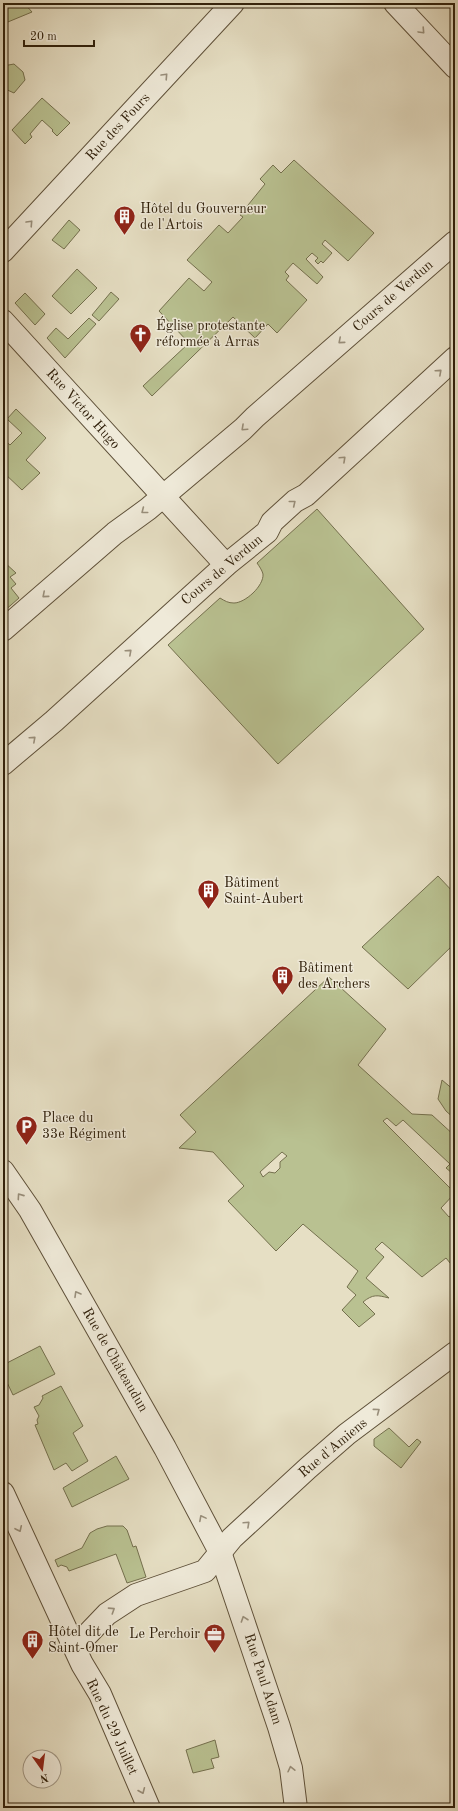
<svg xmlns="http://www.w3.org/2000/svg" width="458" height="1811" font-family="'Old Standard TT',serif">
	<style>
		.green { fill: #b9c191; stroke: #74704e; fill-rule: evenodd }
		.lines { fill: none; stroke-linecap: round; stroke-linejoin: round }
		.minor-casing { stroke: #5e5039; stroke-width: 24 }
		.minor { stroke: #efead9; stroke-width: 22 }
		.oneway { stroke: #998f7c }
		.labels { text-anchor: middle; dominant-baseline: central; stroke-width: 3; stroke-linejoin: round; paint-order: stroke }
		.street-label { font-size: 14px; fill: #30200b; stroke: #efead9 }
		.poi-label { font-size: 14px; fill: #30200b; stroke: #efead9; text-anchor: start }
	</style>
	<rect width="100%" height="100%" fill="#e6dfc4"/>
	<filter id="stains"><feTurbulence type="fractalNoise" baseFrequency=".005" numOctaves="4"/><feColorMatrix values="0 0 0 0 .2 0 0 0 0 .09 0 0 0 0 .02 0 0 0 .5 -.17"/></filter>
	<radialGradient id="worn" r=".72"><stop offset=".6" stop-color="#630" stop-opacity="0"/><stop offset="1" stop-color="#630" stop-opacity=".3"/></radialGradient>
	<g class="green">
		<path d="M3,3h21l8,9 -29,12z"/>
		<path d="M14,64l9,8 2,8 -11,13 -11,-5v-22z"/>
		<path d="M42,98l28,25 -13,13 -5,-5 1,-1 -11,-10 -12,14 2,3 -7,7 -13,-14z"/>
		<path d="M294,160l80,73 -26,28 -23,-21 -3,4 10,9 -9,10 -2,-2 -3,3 -3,-3 3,-3 -6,-5 -6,6 17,18 -6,7 -24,-21 -8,9 4,4 -3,4 21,20 -30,33 -9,-9 -13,14 -22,-21 -81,79 -9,-10 46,-43 -30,-32 30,-33 15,13 8,-9 -25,-22 32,-35 9,8 15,-16 -3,-2 25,-31 -5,-5 13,-14 8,8z"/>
		<path d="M69,220l11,10 -16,19 -12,-9z"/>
		<path d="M77,269l20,19 -26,26 -19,-18z"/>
		<path d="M111,292l8,7 -20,22 -7,-6z"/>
		<path d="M25,293l20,21 -10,11 -20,-22z"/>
		<path d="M89,318l7,6 -31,34 -18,-20 9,-10 12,11z"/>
		<path d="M16,409l30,29 -20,22 14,13 -18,17 -19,-18v-33l7,6 12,-12 -15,-14z"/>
		<path d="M317,509l107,120 -146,135 -110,-119 52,-47c5,3 8,5 14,5 11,0 30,-17 29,-29 -1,-4 -4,-8 -6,-11z"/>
		<path d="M3,561l13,12 -6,4 6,7 -5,4 8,10 -16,14z"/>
		<path d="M438,876l17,18v49l-47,46 -46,-42z"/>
		<path d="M329,977l57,52 -28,36 54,49 20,1 23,21v34l-3,3 -6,-5 4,-4 -47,-44 -7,6 -9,-8 -4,3 72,72 -14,15 8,9 3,-2 3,4v50l-9,-11 -24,19 -40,-35 -7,7 9,8 -18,21 23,20c-12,-3 -16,-4 -26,4l12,12 -16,13 -17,-17 14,-15 -9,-8 11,-16 -55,-47 -27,27 -48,-50 16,-15 -31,-34 -34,-4 17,-16 -16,-17zM282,1152l5,4 -7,6v6l-5,5 -6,-1 -6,5 -3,-5z"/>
		<path d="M442,1080l13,11v28l-9,-8 -8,-12z"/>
		<path d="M40,1346l15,28 -42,21 -10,-21v-9z"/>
		<path d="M61,1386l22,40 -10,7 15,28 -16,10 -6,-8 -12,7 -19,-45 3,-1 -1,-4 2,-4 -5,-9 5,-2 4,-7 -1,-2z"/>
		<path d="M389,1428l20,19 8,-8 4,3 -20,26 -27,-22v-7z"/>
		<path d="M116,1456l13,23 -57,28 -9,-19z"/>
		<path d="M107,1526h16l4,4 6,17 3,-1 10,31 -19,6 -11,-29 -47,17 -2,-4 -6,-2 -3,2 -3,-7 27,-12 8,-15 7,-4z"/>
		<path d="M215,1740l4,17 -8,2 3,9 -21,5 -7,-23z"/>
	</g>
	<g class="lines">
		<defs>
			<g id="minor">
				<path d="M395,3l60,64"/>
				<path d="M3,251l230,-248"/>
				<path d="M3,321l223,244"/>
				<path d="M3,630l112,-97 33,-24 95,-80 12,-12 200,-175"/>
				<path d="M3,764l51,-43 172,-156 41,-33 5,-10 23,-21 11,-6 149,-137"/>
				<path d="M3,1171l27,39 135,238 55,104 59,175 12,41 5,40"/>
				<path d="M3,1493l79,171 18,30 49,114"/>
				<path d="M71,1642l14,-5 22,-23 29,-19 69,-24 27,-33 76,-70 39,-34 108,-81"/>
			</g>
		</defs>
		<use href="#minor" class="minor-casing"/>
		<use href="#minor" class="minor"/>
	</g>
	<defs><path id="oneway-chevron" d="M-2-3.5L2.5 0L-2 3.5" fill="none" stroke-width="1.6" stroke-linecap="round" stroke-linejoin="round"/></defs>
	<g class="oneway">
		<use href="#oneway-chevron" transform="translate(422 31) rotate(47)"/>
		<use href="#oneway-chevron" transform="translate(165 76) rotate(-47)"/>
		<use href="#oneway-chevron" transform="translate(30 223) rotate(-47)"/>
		<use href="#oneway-chevron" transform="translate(341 341) rotate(139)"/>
		<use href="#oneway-chevron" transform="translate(439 372) rotate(-42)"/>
		<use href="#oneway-chevron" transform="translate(244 428) rotate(137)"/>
		<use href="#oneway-chevron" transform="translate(343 459) rotate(-43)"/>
		<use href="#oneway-chevron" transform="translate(293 503) rotate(-39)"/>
		<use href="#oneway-chevron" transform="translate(144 511) rotate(142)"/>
		<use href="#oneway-chevron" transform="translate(45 595) rotate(139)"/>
		<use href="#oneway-chevron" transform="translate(129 652) rotate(-42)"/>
		<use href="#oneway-chevron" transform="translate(33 739) rotate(-42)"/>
		<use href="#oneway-chevron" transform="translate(20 1196) rotate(-125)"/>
		<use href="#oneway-chevron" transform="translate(77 1294) rotate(-120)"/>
		<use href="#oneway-chevron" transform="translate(377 1411) rotate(-37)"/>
		<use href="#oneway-chevron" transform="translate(202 1518) rotate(-118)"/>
		<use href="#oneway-chevron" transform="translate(247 1524) rotate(-43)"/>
		<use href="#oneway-chevron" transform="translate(19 1529) rotate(65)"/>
		<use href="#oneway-chevron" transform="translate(112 1610) rotate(-33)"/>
		<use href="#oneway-chevron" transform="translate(244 1619) rotate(-109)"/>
		<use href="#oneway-chevron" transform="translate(291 1769) rotate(-103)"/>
		<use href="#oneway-chevron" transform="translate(142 1791) rotate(67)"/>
	</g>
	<defs>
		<symbol id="building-pin" viewBox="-11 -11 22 30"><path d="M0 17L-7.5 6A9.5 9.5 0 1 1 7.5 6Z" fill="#8f2418" stroke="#efead9"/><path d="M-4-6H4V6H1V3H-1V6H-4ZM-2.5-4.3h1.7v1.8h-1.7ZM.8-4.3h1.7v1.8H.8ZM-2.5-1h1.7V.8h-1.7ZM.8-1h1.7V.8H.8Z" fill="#fff"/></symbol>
		<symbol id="church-pin" viewBox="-11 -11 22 30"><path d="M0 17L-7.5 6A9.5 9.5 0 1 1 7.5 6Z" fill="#8f2418" stroke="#efead9"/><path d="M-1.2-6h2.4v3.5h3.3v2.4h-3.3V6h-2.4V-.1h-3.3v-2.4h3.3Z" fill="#fff"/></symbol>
		<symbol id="parking-pin" viewBox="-11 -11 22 30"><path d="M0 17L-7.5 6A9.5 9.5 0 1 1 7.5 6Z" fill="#8f2418" stroke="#efead9"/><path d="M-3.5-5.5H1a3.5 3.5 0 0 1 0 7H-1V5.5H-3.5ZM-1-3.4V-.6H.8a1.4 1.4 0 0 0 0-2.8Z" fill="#fff"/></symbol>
		<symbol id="office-pin" viewBox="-11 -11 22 30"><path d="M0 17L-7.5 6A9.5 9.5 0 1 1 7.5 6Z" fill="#8f2418" stroke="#efead9"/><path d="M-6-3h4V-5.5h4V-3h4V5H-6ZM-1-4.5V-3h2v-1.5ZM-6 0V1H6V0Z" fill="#fff"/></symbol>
	</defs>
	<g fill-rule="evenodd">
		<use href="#building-pin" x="112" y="204" width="25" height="34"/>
		<use href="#church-pin" x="128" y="322" width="25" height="34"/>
		<use href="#building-pin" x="196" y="878" width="25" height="34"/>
		<use href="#building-pin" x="270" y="964" width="25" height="34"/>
		<use href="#parking-pin" x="14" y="1114" width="25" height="34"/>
		<use href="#office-pin" x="202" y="1622" width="25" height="34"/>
		<use href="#building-pin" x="20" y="1628" width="25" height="34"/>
	</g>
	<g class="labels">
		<g class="street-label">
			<text transform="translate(118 127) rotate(-47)">Rue des Fours</text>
			<text transform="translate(393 296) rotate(-41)">Cours de Verdun</text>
			<text transform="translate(83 409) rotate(48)">Rue Victor Hugo</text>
			<text transform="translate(222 570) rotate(-40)">Cours de Verdun</text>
			<text transform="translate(115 1360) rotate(60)">Rue de Châteaudun</text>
			<text transform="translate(333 1448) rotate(-40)">Rue d'Amiens</text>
			<text transform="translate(263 1679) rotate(72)">Rue Paul Adam</text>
			<text transform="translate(112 1727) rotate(65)">Rue du 29 Juillet</text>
		</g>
		<g class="poi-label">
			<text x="140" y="209">Hôtel du Gouverneur<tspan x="140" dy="16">de l'Artois</tspan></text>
			<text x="156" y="326">Église protestante<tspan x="156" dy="16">réformée à Arras</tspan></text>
			<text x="224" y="883">Bâtiment<tspan x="224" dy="16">Saint-Aubert</tspan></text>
			<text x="298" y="968">Bâtiment<tspan x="298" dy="16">des Archers</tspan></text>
			<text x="42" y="1118">Place du<tspan x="42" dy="16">33e Régiment</tspan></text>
			<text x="48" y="1632">Hôtel dit de<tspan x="48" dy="16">Saint-Omer</tspan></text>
			<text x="200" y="1634" text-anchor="end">Le Perchoir</text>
		</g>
	</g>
	<rect width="458" height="1811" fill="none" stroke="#e6dfc4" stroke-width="16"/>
	<rect x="4" y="4" width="450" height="1803" fill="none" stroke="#30200b" stroke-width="2"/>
	<rect x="8" y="8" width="442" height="1795" fill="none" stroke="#30200b"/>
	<g transform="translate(42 1769) rotate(166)"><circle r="19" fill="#efead9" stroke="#a39987"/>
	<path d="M0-3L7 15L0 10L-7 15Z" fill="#8f2418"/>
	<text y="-6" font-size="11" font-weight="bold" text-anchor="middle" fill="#30200b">N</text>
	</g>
	<path d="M24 40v6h70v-6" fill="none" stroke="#30200b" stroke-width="2"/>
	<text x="30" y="40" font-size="12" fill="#30200b" stroke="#efead9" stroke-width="3" paint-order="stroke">20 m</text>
	<rect width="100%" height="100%" filter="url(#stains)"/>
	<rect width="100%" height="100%" fill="url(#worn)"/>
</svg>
